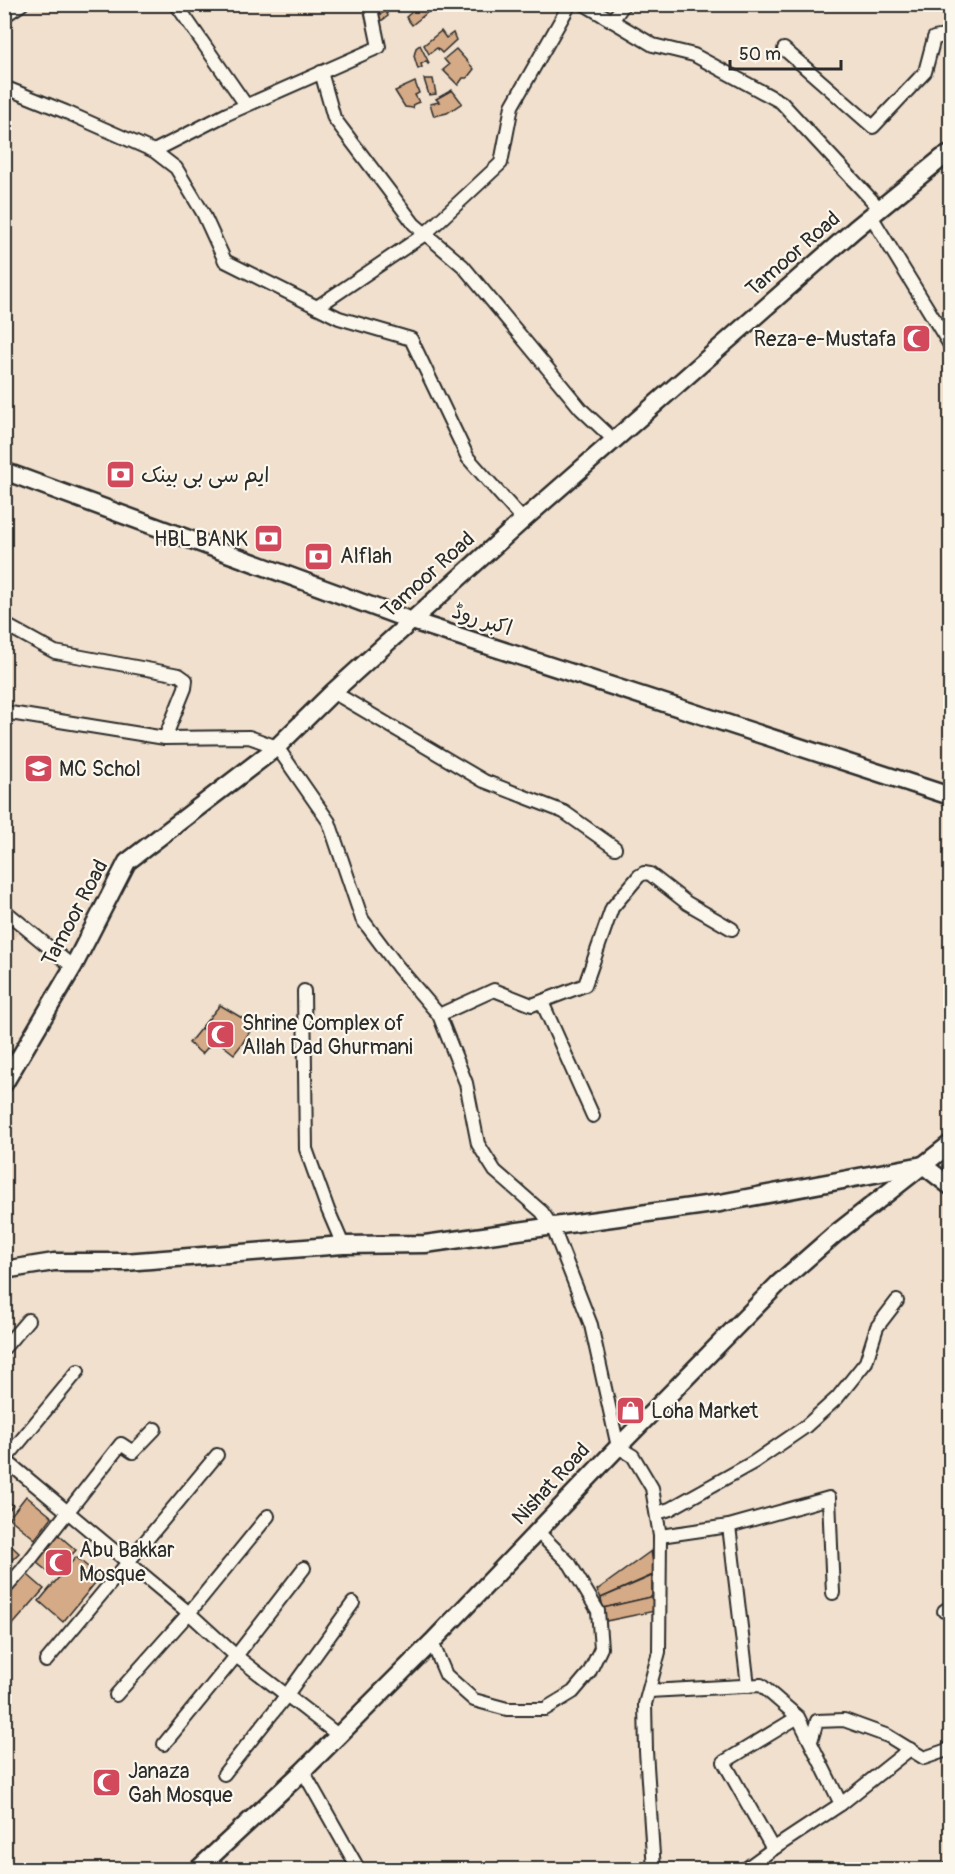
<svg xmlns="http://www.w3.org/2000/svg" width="955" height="1874" font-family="Pangolin,'Playpen Sans Arabic',sans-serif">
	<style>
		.built { fill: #e8d0b8 }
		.building { fill: #d5aa86; stroke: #2b2b2b; stroke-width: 1.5 }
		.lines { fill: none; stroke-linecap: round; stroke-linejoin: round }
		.street-casing { stroke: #2b2b2b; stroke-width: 16 }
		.secondary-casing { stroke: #2b2b2b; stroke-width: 21 }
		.street { stroke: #fbf7ec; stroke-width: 12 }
		.secondary { stroke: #fbf7ec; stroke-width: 16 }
		.labels { text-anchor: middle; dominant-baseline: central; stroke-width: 4.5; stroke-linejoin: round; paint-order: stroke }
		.street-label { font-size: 21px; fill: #2b2b2b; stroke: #fbf7ec }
		.poi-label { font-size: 21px; fill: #2b2b2b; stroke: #fbf7ec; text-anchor: start }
	</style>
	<rect width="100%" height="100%" fill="#f0e0cd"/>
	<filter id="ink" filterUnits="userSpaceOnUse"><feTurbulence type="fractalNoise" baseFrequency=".0167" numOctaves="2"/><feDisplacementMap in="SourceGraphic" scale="12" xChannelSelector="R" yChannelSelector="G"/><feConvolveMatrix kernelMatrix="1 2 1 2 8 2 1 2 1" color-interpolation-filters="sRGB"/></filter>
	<g filter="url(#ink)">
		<path class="built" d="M5,910l17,15 -17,30z"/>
		<g class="building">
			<path d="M390,4h13l-4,7z"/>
			<path d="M421,4l7,8 -16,13 -6,-8z"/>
			<path d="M386,11l2,5 -7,5 -4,-5z"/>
			<path d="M441,31l5,7 7,-5 3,7 -14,13 -5,-5 -8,6 -5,-9z"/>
			<path d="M420,45l9,18 -1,1 -2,-3 -5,3 1,3 -4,2 -4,-13 2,-8z"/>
			<path d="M456,49l18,20 -7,9h-4l-5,7 -15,-15 6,-5 -5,-6z"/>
			<path d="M424,79h9l3,15 -7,1z"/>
			<path d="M415,82l4,11 -4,2 4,7 -5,2 -1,4 -8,-1 -10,-16z"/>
			<path d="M452,90l10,13 -15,10 -13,3 -4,-12 9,-2 -3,-3z"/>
			<path d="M220,1005l34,20 -12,19 -8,10 -33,-26z"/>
			<path d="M201,1028l14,11 -13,15 -13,-11z"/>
			<path d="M26,1496l26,21 -17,22 -26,-21z"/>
			<path d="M4,1499l9,6 -9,11z"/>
			<path d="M54,1531l22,19 -23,26 -22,-18z"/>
			<path d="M4,1539l15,14 -15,15z"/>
			<path d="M651,1551l4,23 -54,24 -4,-8z"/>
			<path d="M76,1557l24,20 -37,45 -24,-21z"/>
			<path d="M22,1570l22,19 -34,39 -6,-5v-32z"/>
			<path d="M652,1576v21l-49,11 -2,-10z"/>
			<path d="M655,1596v15l-49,10 -3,-13z"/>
		</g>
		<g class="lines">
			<defs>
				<g id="street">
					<path d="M176,4l70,101"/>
					<path d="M584,4l69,41 41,10 87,47 99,107"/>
					<path d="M4,16l18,-12"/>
					<path d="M612,21l12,-17"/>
					<path d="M784,49l89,78 52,-55 9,-34 16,-3"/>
					<path d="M321,72l13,46 80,106 49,42 118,143 33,31"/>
					<path d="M4,87l62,25 88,39 22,17 27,45 22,48 114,57 72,21 57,119 55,62"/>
					<path d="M154,151l73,-37 152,-67 -9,-43"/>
					<path d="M871,216l79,129"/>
					<path d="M317,307l108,-73 76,-71 11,-57 58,-102"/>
					<path d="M4,624l51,28 124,23 7,5 -1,8 -20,50"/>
					<path d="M333,692l151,89 80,31 51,36"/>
					<path d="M4,712l161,26 84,-1 28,10 52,75 33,97 36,48 41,48 27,68 12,61 17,27 47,41 11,16 38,97 27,122 15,9 19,32 8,48 -1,116 -14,52 1,47 8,119"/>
					<path d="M4,910l69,57"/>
					<path d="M304,991l2,158 22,61 15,35"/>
					<path d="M542,1002l51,114"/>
					<path d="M439,1015l55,-25 38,15 53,-20 27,-77 27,-32 5,-3 6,1 37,29 45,26"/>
					<path d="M4,1348l24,-28"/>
					<path d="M4,1459l185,154 47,43 102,79"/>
					<path d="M4,1461l74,-90"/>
					<path d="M657,1513l13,-4 84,-47 51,-35 32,-29 29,-36 11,-35 20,-26"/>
					<path d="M729,1526l19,160"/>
					<path d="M660,1536l69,-10 100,-28 4,95"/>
					<path d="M4,1590l18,-20 99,-126 12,8 22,-23"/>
					<path d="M944,1611l6,-4"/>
					<path d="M432,1642l14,33 28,25 33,9h38l28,-17 16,-19 12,-25 -3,-37 -28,-47 -32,-32"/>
					<path d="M46,1661l171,-206"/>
					<path d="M649,1691l112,-6 37,32 43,87 -68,45 -49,-87 74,-45"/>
					<path d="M116,1695l73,-82 79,-97"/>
					<path d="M811,1741l6,-20 27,-1 44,16 36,22 26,-9"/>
					<path d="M164,1744l72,-88 68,-88"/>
					<path d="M303,1771l56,99"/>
					<path d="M224,1774l62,-78 67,-93"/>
					<path d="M841,1804l69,-55"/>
					<path d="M744,1870l29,-21"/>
					<path d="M950,1870v-2"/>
				</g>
				<g id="secondary">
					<path d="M4,471l408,150 538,175"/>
					<path d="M4,1084l69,-117 54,-105 150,-115 56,-55 190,-172 332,-291 87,-71 8,-4"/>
					<path d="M4,1270l50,-8h71l218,-17 82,-1 295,-41 203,-38 27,21"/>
					<path d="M197,1870l106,-99 129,-129 186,-195 160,-163 56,-49 116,-91"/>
				</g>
			</defs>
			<use href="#street" class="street-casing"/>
			<use href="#secondary" class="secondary-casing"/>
			<use href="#street" class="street"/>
			<use href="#secondary" class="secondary"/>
		</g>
	</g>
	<defs>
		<symbol id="mosque-square" viewBox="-11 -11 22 22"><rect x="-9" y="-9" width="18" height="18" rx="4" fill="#d1495b" stroke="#fbf7ec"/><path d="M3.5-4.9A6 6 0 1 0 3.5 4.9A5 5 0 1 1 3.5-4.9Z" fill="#fff"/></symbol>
		<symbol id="bank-square" viewBox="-11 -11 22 22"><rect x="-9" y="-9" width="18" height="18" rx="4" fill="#d1495b" stroke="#fbf7ec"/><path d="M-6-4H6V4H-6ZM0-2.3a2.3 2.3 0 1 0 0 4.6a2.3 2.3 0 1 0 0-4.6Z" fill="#fff"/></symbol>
		<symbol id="school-square" viewBox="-11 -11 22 22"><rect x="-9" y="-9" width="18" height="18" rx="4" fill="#d1495b" stroke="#fbf7ec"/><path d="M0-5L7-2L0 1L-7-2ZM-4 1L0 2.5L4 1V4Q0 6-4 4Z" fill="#fff"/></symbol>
		<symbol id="shop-square" viewBox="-11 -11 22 22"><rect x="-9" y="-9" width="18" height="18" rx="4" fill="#d1495b" stroke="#fbf7ec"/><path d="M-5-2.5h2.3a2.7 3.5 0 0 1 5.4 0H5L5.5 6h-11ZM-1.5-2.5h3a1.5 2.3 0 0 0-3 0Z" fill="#fff"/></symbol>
	</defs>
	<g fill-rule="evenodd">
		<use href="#mosque-square" x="900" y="322" width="33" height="33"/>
		<use href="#bank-square" x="104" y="458" width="33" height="33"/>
		<use href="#bank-square" x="252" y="522" width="33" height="33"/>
		<use href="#bank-square" x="302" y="540" width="33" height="33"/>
		<use href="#school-square" x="22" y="752" width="33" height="33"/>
		<use href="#mosque-square" x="204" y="1018" width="33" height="33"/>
		<use href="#shop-square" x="614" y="1394" width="33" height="33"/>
		<use href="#mosque-square" x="42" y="1546" width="33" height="33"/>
		<use href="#mosque-square" x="90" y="1766" width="33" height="33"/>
	</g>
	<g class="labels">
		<g class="street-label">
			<text transform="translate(793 254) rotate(-41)">Tamoor Road</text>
			<text transform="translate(428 575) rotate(-42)">Tamoor Road</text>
			<text transform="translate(482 620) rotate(18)">اکبر روڈ</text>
			<text transform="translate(75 913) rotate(-62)">Tamoor Road</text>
			<text transform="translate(551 1484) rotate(-47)">Nishat Road</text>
		</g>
		<g class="poi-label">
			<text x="896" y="339" text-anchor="end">Reza-e-Mustafa</text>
			<text x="141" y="475">ایم سی بی بینک</text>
			<text x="248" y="539" text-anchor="end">HBL BANK</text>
			<text x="340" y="556">Alflah</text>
			<text x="59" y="769">MC Schol</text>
			<text x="242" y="1023">Shrine Complex of<tspan x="242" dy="24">Allah Dad Ghurmani</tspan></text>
			<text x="651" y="1411">Loha Market</text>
			<text x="79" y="1550">Abu Bakkar<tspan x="79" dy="24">Mosque</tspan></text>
			<text x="128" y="1771">Janaza<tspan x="128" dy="24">Gah Mosque</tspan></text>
		</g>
	</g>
	<rect width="955" height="1874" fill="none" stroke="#fbf7ec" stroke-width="24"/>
	<rect x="12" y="12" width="931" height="1850" fill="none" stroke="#2b2b2b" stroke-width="2" filter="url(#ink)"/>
	<path d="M730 60v9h111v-9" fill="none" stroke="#2b2b2b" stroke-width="3"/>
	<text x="739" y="60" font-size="18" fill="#2b2b2b" stroke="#fbf7ec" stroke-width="4.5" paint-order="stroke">50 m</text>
</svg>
